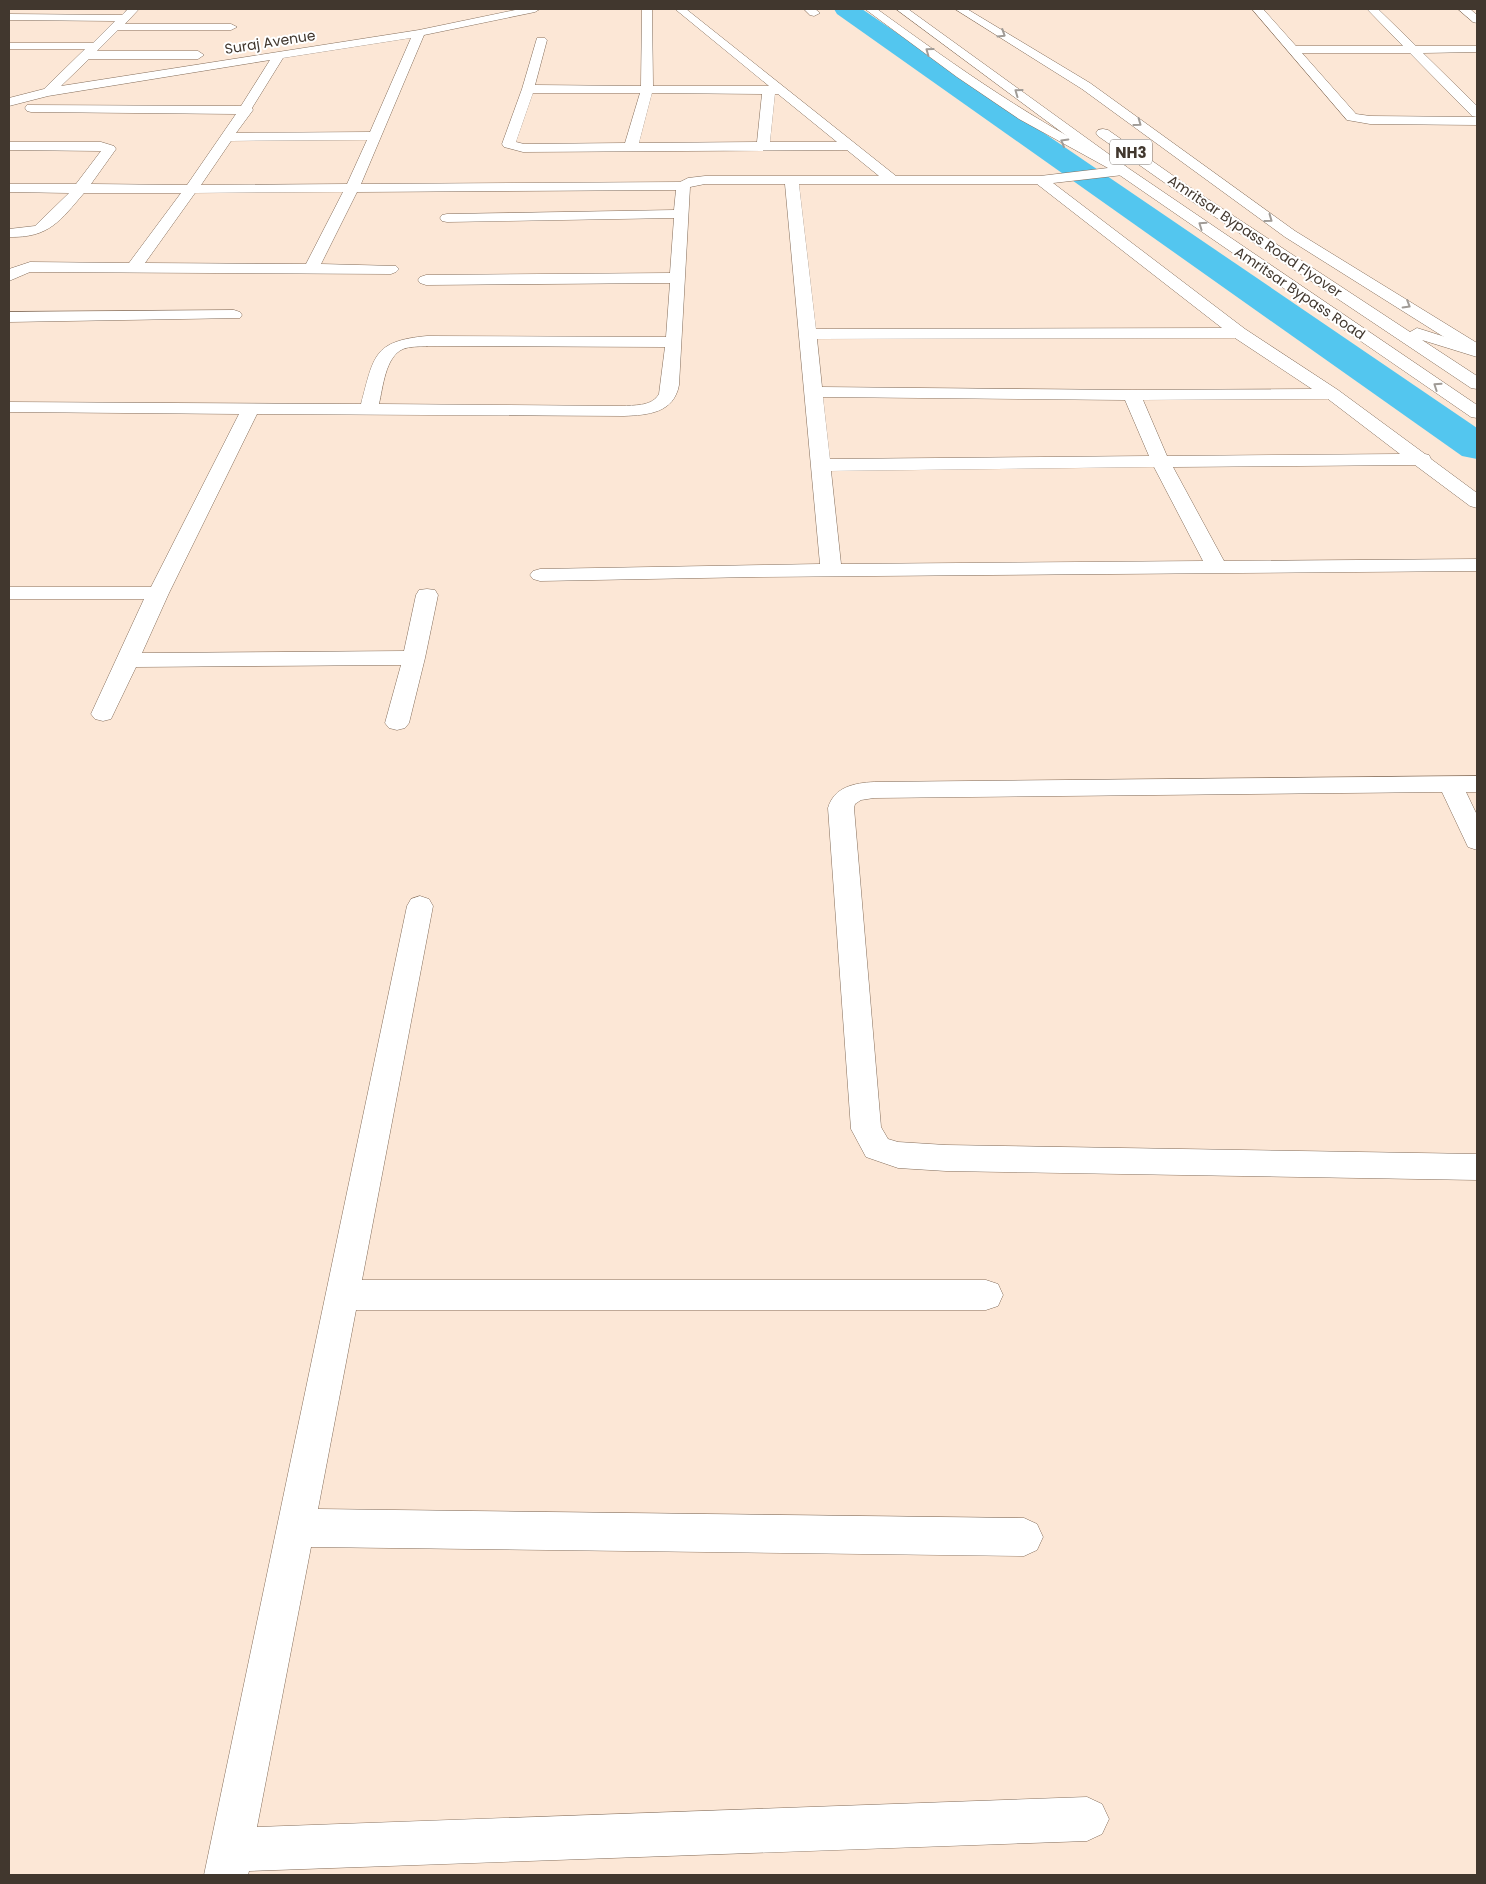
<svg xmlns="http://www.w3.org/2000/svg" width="1486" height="1884" font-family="Poppins,sans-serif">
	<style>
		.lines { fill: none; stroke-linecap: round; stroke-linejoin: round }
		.river { fill: #53c6ef; fill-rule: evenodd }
		.minor-casing { stroke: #846d5a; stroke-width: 1 }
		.highway-casing { stroke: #846d5a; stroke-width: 1 }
		.minor { fill: #fff; fill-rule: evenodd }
		.highway { fill: #fff; fill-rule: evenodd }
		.oneway { stroke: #a09b96 }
		.labels { text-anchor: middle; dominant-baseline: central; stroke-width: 4; stroke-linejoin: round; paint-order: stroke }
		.far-street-label { font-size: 14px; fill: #41372e; stroke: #fff }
		.shield { fill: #fff; stroke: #7a736d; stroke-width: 1 }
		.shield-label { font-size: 15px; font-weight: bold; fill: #41372e }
	</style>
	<rect width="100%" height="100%" fill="#fce7d6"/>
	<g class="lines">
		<path class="river" d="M834,9h28l615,419v31l-15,-3 -625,-442z"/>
		<defs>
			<g id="minor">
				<path d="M128,9h11l-14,15h106l6,3 -6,3h-113l-21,21h101l6,4 -6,4h-109l-28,27 358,-56 101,-21h20l-5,3 -111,23 -63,149 319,-2 8,-4 17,-2h174l-32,-26 -324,2 -19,-5 -2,-3 20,-55 15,-51h8l2,2 -12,45 106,1 1,-77h10l1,77h116l-94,-77h11l210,167h144l68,-8 -89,-49 -62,-42 -92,-68h12c80,58 160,115 250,158l3,4 -7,4 -70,8 192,146 93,61 87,64 4,1 2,4 46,34v15l-7,-2 -55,-41 -242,2 51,94 253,-2v12l-722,6 -215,4 -7,-2 -3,-4 3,-4 7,-2 280,-5 -35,-380h-80l-15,3 -11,198c-5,28 -31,30 -55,31l-367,-2 -88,179 -27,60 262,-2 12,-56 3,-5 8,-1 8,1 3,5 -13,63 -16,65 -4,5 -8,2 -8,-2 -4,-5 16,-58 -265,2 -25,52 -8,2 -8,-2 -4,-5 53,-115h-135v-12h142l88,-173 -230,-2v-10l352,2c13,-48 12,-63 66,-68l239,1 4,-54 -244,2 -6,-2 -2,-3 2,-3 6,-2 244,-2 4,-55 -227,4 -5,-1 -2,-3 2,-3 5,-1 227,-4 2,-20 -319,2 -36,72 75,2 3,3 -3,3 -5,2 -361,-2 -21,9v-12l21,-7 99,1 52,-70h-97c-24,28 -35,45 -75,44v-8l26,-3 34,-33 -60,-1v-8h67l25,-33 -92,-1v-8h92l13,4 2,3 -25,35 96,1 49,-71 -205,-2 -4,-1 -2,-3 2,-3 214,1 29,-46 -222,36 -39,10v-8l35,-9 41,-40h-76v-6h84l22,-22 -106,-1v-6l113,1zM411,38l-41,94 -134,1 17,-23 -1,-2 31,-50zM533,93h107l-15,50 -101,1 -8,-2zM652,93l110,1 -5,48 -118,1zM775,94h3l59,48h-67zM367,140l-20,44 -146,1 30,-44zM799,184h238l185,144 -406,1zM343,192l-37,72 -161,-1 50,-70zM1235,338l77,51 -180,1 -310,-3 -5,-48zM427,346l238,1 -6,47c-7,12 -22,11 -35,12l-245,-2c4,-16 6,-47 24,-55 7,-3 16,-2 24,-3zM823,397l302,3 24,56 -319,3zM1328,399l72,55 -233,2 -24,-56zM1154,467l49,94 -362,3 -10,-93z"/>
				<path d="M804,9h11l5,4 -6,3 -4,-1z"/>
				<path d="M955,9h12l123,74 205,148 182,112v12l-6,-1 -186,-117 -203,-148z"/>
				<path d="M1252,9h11l33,37h107l-36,-37h11l38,37h61v6l-54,1 54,53v11l-5,-1 -62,-63h-108l54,61 14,2 107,1v8l-107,-1 -23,-4z"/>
				<path d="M1458,9h12l7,6v8l-4,-1z"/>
				<path d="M234,310l6,2 2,3 -2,3 -231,4v-10z"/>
				<path d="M1477,776v16h-11l11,23v35l-9,-3 -26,-55 -568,6 -13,2 -6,4 -1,4 27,319 7,12 10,3 48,3 531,9v26l-531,-9 -48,-3 -32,-11 -15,-28 -23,-321c6,-21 26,-25 46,-26z"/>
				<path d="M420,896l9,3 4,7 -71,374h624l12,4 5,11 -5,11 -12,4h-630l-38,199 706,9 13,6 6,13 -6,13 -13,6 -713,-9 -54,280 830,-30 15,7 7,15 -7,15 -15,7 -838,30 -1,4h-44l203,-969 4,-7z"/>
			</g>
			<g id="highway">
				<path d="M896,9h12l220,159 349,237v13l-6,-1 -353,-243z"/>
				<path d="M1103,129l5,1 77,54 225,148 7,-4 60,19v10l-55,-17 55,36v13l-6,-1 -296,-198 -77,-54 -2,-3 2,-3z"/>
			</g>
		</defs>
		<use href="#minor" class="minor-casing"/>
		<use href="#highway" class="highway-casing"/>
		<use href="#minor" class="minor"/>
		<use href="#highway" class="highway"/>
	</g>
	<defs><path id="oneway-chevron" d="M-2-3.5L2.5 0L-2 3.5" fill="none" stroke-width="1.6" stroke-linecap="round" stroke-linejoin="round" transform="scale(1.25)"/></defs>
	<g class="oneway">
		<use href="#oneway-chevron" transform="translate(1002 34) rotate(32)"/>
		<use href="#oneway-chevron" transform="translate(929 51) rotate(-144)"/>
		<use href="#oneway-chevron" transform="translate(1018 92) rotate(-144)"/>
		<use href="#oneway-chevron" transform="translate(1138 123) rotate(36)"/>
		<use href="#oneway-chevron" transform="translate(1064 142) rotate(-150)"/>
		<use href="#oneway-chevron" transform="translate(1269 219) rotate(36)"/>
		<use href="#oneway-chevron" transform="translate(1202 225) rotate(-145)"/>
		<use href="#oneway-chevron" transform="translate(1407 305) rotate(31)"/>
		<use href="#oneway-chevron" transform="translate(1437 386) rotate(-146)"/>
	</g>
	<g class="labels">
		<g class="far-street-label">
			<text transform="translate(270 42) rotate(-9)">Suraj Avenue</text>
			<text transform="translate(1255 236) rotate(34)">Amritsar Bypass Road Flyover</text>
			<text transform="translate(1300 293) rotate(34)">Amritsar Bypass Road</text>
		</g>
		<rect class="shield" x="1110" y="139.5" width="42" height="25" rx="4"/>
		<g class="shield-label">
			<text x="1131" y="152">NH3</text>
		</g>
	</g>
	<rect width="1486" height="1884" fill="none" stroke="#41372e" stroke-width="20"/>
</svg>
